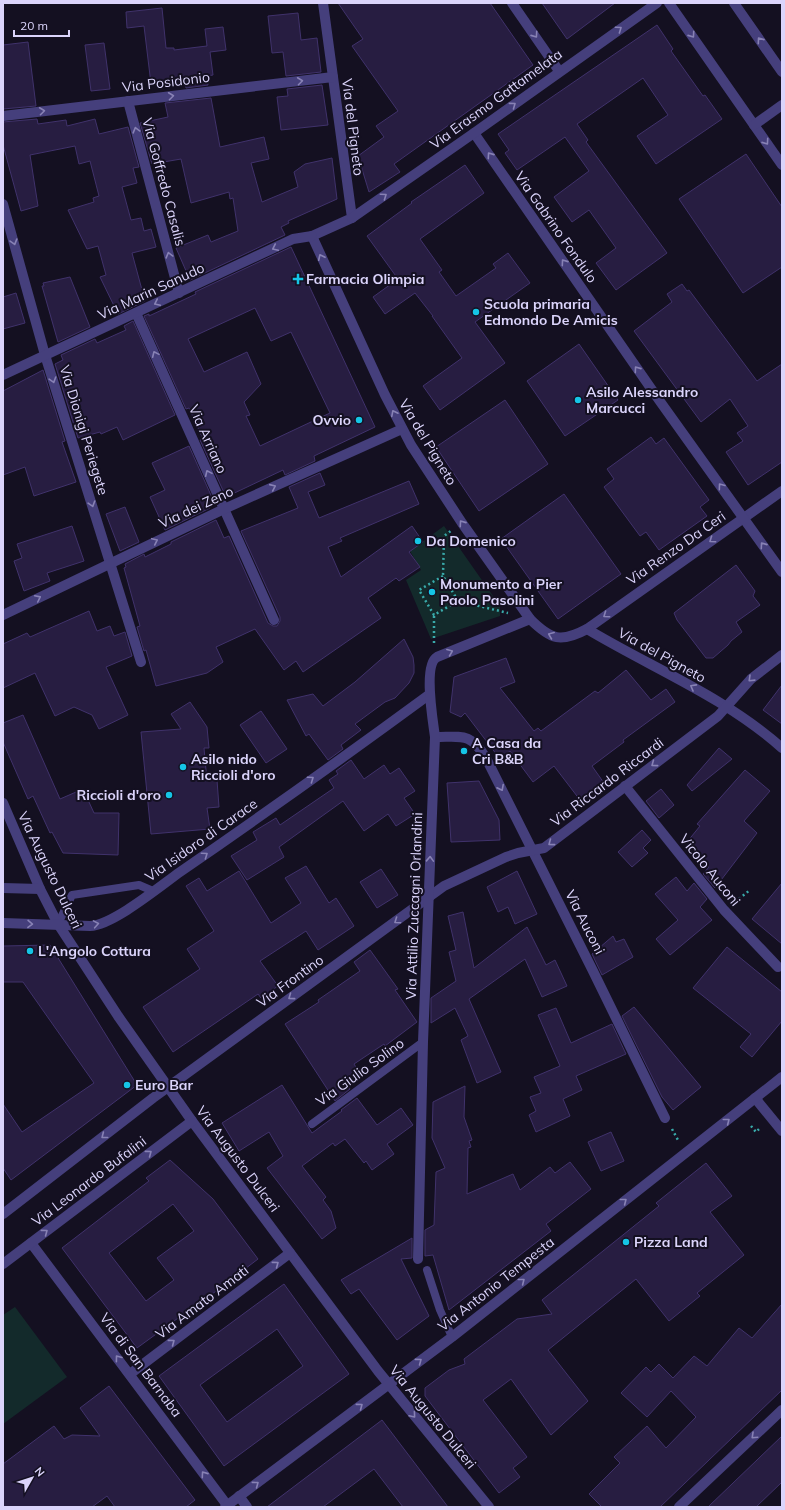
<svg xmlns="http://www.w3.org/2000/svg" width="785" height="1510" font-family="Mulish,sans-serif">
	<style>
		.green { fill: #132a2b }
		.building { fill: #271d41; stroke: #40326b; fill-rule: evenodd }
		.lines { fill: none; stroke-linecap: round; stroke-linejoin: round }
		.path { stroke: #39aaaa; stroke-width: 2.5; stroke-dasharray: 2 3; stroke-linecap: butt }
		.lane { stroke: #453f7c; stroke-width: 8 }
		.street { stroke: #453f7c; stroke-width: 10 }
		.oneway { stroke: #8882b5 }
		.poi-dot { fill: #15c5e6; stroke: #141021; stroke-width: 1.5 }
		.labels { text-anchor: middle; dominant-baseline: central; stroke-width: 4; stroke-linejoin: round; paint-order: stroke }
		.street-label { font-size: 14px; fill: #dbd4fb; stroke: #141021 }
		.poi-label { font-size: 14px; font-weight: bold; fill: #dbd4fb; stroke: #141021; text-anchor: start }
	</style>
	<rect width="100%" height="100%" fill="#141021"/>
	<g class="green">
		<path d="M444,526l56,80v10l-69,23 -25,-59 15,-10 -11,-19z"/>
		<path d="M15,1307l52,70 -64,47v-109z"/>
	</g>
	<g class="building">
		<path d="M338,3h152l43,62 -139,99 6,8 -31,20 -11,-36 26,-19 -8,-11 22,-15 -46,-65 11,-7z"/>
		<path d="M542,3h73l-48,36z"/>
		<path d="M162,8l4,40h8v2l33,-4 -2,-17 18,-2 3,23 -16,2 3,23 -6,1 1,9 -22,3 -1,-7 -34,3 -7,-58 -17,2 -1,-16z"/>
		<path d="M298,13l3,27 16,-2 4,34 -35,4 -3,-24 -11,1 -4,-37z"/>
		<path d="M657,25l16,24 -2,2 32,45 2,-1 17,24 -66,45 -19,-28 31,-21 -25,-37 -66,46 11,16 -2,2 81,111 -51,37 -20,-27 20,-15 -27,-38 -17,12 -18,-25 35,-26 -24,-34 -48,33 -12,-17 4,-3 -11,-16z"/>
		<path d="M28,42l8,64 -33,3v-64z"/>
		<path d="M104,43l6,46 -19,2 -6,-46z"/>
		<path d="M322,85l6,40 -47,5 -4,-33 11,-1 -1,-7z"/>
		<path d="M211,98l9,49 44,-10 5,22 -18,4 11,39 36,-15 -4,-15 11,-8 27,-6 5,41 -49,22 1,2 -8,4 4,8 -95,45 -14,-32 32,-13 3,7 27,-11 -5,-33 -3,1 -1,-7 -38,11 -10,-44 -29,5 -12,-41 28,-6 -3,-14z"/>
		<path d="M37,119l1,5 28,-4 1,6 28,-7 4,15 29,-7 11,40 -6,1 4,15 -15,4 9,33 10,-2 3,13 7,-2 5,18 -24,6 13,48 -27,13 -18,-37 6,-2 -8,-29 -11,3 -19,-39 26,-8 -1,-4 6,-2 -9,-35 -11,3 -4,-18 -45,9 8,51 -17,5 -18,-66v-23z"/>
		<path d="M746,154l36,53v60l-39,26 -64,-94z"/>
		<path d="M465,165l19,28 -64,46 22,31 -3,2 17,24 40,-28 -3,-4 15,-11 22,30 -55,39 30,41 -65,47 -17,-24 39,-28 -30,-42h1l-18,-23 -30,21 -12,-17 25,-18 -31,-43 45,-33 -1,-1z"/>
		<path d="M291,247l84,180 -61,29 1,5 -30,14 -2,-5 -57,27 -26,-57 3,-1 -14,-31 -3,1 -42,-93 5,-2v2l47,-22 -1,-2zM255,308l16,33 20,-9 39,81 -70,33 -14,-30 4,-1 -6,-13 17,-18 -14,-32 -43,20 -16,-33z"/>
		<path d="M70,277l20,50 -32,15 -16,-56h2l-1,-3z"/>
		<path d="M682,284l5,7 2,-1 68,91 25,-17v98l-34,23 -22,-33 17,-11 -6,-8 11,-7 -18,-27 -29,23 -67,-91 38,-29 -5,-8z"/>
		<path d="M16,293l9,30 -22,6v-32z"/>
		<path d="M133,321l42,94 -52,25 -6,-13 -16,7 -1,-2 -22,6 -23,-74 8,-4 -2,-5 34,-16 2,4 29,-13 -2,-4z"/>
		<path d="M579,344l39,56 -53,36 -38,-55z"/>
		<path d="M43,370l22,71 -3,1 14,40 -42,14 -9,-29 -22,8v-84z"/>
		<path d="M505,400l43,64 -69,47 -43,-64z"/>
		<path d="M651,437l5,7 8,-6 45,62 -9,7 7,9 -48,34 -13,-18 -6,4 -36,-49 10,-8 -7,-10z"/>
		<path d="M189,446l25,56 -5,3 1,3 -45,22 -15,-33 15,-7 -13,-27z"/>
		<path d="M320,473l5,12 -17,7 11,26 90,-37 10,23 -79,34 2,3 -14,6 13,30 71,-51 11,16 -14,10 11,15 -21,14 -3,-3 -28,20 13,20 -78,54 -7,-11 -12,9 -29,-41 -39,18 7,15 -16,11 -51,13 -10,-36 -2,1 -7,-24 3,-1 -16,-58 2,-1 -1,-3 19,-10 1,3 26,-13v-2l45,-22 8,18 5,-2 39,87 5,3h4l3,-5v-4l-39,-86 57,-23 -9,-21z"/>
		<path d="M564,494l57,80 -63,45 -57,-80z"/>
		<path d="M125,507l14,35 -19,9 -14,-37z"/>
		<path d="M72,526l12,35 -37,12 3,8 -26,10 -10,-30 8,-3 -5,-14z"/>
		<path d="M736,565l19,26 -2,5 7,9 -24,17 6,10 -11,9 -3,4 -15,13h-7l-29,-38 -3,-7z"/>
		<path d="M89,611l8,20 13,-5 4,10 11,-4 7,24 -26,11 22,48 -29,14 -7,-14 -18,-8 -19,9 -20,-43 -32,15v-44l24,-11 3,4z"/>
		<path d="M404,639l9,18 1,8v8l-5,10 -14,15 -10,4 -30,22 6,6 -20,15 2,4 -15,11 -19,-26 -3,2 -19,-36 26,-6 10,12 32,-24z"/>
		<path d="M506,658l9,24 -15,6 34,43 4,-3 3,3 54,-40 3,2 28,-23 25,30 15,-11 9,13 -52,38 1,2 -32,24 12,17 -24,17 -26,-34 -21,16 -23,-31 -10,8 -35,-46 -4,4 -11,-5 4,-35z"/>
		<path d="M782,685v39l-19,-14z"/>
		<path d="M190,702l17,25 2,21h-5l3,33 10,-1 2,27 -12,1 3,21 -59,5 -10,-102 40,-3 -10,-15z"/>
		<path d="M261,711l26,38 -21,14 -26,-38z"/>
		<path d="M23,715l37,84 23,-10 11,24h25l-1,42 -55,-2 -11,-21 -2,1 -17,-37 -5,3 -25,-57v-19z"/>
		<path d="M719,748l13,11 -40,32 -5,-6z"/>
		<path d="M351,760l13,19 20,-14 6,9 9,-6 16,23 -11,7 11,16 -19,12 -8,-12 -24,17 -21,-30 -64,46 5,10 -37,23 -16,-24 26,-16 -4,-8 23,-14 4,7 54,-37 -5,-8 9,-6 -2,-3z"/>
		<path d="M745,770l25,21 -26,30 13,12 -42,55 -12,-14 6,-7 -22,-25 13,-16 -3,-2z"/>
		<path d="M479,781l20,39 1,20 -49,2 -4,-59z"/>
		<path d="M661,789l13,16 -15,13 -13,-17z"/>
		<path d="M642,830l9,10 -8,8 5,5 -16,14 -14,-15z"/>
		<path d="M306,866l23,37 7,-5 18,28 -36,24 -12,-19 -46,30 18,25 -17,12 -3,-4 -85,58 -30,-45 57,-38 -13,-20 27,-18 -28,-45 13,-8 8,13 32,-20 32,52 30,-20 -16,-25z"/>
		<path d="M381,869l17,26 -21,13 -17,-26z"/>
		<path d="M517,871l20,43 -22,10 -7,-17 -10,5 -11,-25z"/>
		<path d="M676,877l11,14 7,-8 13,16 -7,8 12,13 -42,35 -14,-16 22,-19 -23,-26z"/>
		<path d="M782,883v61l-30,-25z"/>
		<path d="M463,912l11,56 53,-41 19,38 9,-5 12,26 -25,11 -17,-38 -56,40 32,73 -24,11 -16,-43 7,-4 -13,-28 -24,15v-25l25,-17 -7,-29 7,-2 -8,-34z"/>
		<path d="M613,936l3,6 8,-3 9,18 -31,18 -10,-21z"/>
		<path d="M50,945l87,140 -126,95 -8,-12v-64l19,28 72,-49 -71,-101h-20v-36z"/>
		<path d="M727,947l55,45v29l-30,36 -12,-10 11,-13 -58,-46z"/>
		<path d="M370,950l28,39 -3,1 22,32 -32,24 -1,-2 -30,20 8,13 -14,9 2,3 -15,12 -50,-77 34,-22 -1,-2 42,-29 -6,-9z"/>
		<path d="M634,1007l67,80 -28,23 -11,-13 -40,-81z"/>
		<path d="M556,1008l15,35 41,-19 14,30 -50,22 6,14 -19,9 7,17 -34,16 -7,-17 7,-4 -6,-14 11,-4 -7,-16 26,-11 -22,-51z"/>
		<path d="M282,1085l30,48 30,-22 -1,-1 16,-12 20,27 24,-17 12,17 -26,19 7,10 -22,16 -6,-9 -2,2 -19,-24 -10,7 -2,-3 -31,23 24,31 -3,3 8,11 5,17 -14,11 -55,-71 16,-12 -14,-24 -30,19 -17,-28z"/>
		<path d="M465,1086l-1,31 8,23 -3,1 2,6 -3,1 -1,46 46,-20 7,16 30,-23 5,6 15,-11 21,27 -45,35 5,7 -102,79 -16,-55 -8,1v-26l9,-5 2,-53 9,-4 -13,-30 1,-36z"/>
		<path d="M611,1132l13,29 -23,10 -13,-29z"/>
		<path d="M170,1160l43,39 45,60 -72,55 -1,-1 -48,35 -75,-100 87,-67 -3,-3zM173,1204l21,27 -37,27 17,22 -28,21 -37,-48z"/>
		<path d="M706,1163l26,33 -22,16 34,43 -47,38 3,3 -31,25 -33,-42 -88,71 40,51 -37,34 -40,-56 -28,21 44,57 -14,11 7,9 -21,16 -74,-97v-8l24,-18 16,-6 -1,-5 53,-40 35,-5 -10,-14 117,-94 -3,-3z"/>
		<path d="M412,1238v20l-11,1 28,57 -32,24 -38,-51 -8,5 -10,-14z"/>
		<path d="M284,1284l65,90 -125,92 -65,-90zM277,1329l26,37 -76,56 -27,-37z"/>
		<path d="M782,1304v86l-122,117h-58l-13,-13 31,-31 -6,-6 33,-31 19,22 30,-31 -25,-26 -24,26 -26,-24 25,-26 5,5 8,-8 14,14 21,-22 13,10 32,-38 13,10z"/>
		<path d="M109,1386l86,114 -9,7h-71l-8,-11 -15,11h-89v-43l51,-38 10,13 8,-4 28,1 -20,-28z"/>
		<path d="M382,1420l66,87h-45l-29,-38 -51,38h-56z"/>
		<path d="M782,1436v46l-26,25h-48z"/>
	</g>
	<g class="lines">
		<g class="path">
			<path d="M443,576l-24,14 15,25 24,-14 -15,-25 1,-40 8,-6"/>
			<path d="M458,601l50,12"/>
			<path d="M434,643v-28"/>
			<path d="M735,902l15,-12"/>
			<path d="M751,1126l5,6 4,-4"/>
			<path d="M672,1129l6,11"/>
		</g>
		<g class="lane">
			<path d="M58,924l14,-29 67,-10 14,6"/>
			<path d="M312,1124l111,-82"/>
			<path d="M427,1270l13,40 12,27"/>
		</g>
		<g class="street">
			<path d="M323,3l29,215 -40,18 73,159 26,50 51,78 68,96c21,21 31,24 57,10l195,-138"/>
			<path d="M512,3l47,68"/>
			<path d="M669,3l113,162"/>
			<path d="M734,3l48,69"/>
			<path d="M128,101l51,192"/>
			<path d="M3,116l330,-39"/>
			<path d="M754,125l28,-20"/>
			<path d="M474,133l185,267 123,172"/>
			<path d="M3,204l42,151 96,307"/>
			<path d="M352,218l122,-85 183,-130"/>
			<path d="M136,313l138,307"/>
			<path d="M3,375l290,-136 19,-3"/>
			<path d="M3,615l221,-106 178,-80"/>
			<path d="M587,629c65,39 138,68 195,119"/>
			<path d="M435,737c27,0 35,-5 51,21l106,211 73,149"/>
			<path d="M625,786l99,124 54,57"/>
			<path d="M3,803l37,86 18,35 60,92 74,105 186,250 111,136"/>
			<path d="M3,888l37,1"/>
			<path d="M3,923l87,3c23,-1 69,-39 90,-54 84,-58 167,-117 250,-178"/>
			<path d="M755,1098l27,33"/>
			<path d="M3,1214l150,-116 291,-212 62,-29 12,-4 26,-5 174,-132 33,-37 31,-24"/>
			<path d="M31,1243l196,262"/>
			<path d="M418,1259l5,-217 12,-305c-2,-16 -12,-72 2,-80l93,-38"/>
			<path d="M3,1264l189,-143"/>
			<path d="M130,1374l160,-121"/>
			<path d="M239,1496l8,11"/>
			<path d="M225,1507l227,-170 330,-260"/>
			<path d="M679,1507l103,-97"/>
		</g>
	</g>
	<defs><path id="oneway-chevron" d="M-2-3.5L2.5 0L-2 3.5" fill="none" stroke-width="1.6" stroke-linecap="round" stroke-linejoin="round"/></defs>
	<g class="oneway">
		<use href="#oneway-chevron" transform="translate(619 29) rotate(-35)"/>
		<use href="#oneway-chevron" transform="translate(535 35) rotate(55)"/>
		<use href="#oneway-chevron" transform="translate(692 35) rotate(55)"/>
		<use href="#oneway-chevron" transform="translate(760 40) rotate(-125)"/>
		<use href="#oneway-chevron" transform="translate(300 81) rotate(-7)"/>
		<use href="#oneway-chevron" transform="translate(171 96) rotate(-7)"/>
		<use href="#oneway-chevron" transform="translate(513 105) rotate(-36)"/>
		<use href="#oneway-chevron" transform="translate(42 111) rotate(-7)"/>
		<use href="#oneway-chevron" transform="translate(136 130) rotate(-105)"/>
		<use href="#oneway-chevron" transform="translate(766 142) rotate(55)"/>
		<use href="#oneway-chevron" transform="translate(490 155) rotate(-125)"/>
		<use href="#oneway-chevron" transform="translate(384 196) rotate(-35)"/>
		<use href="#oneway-chevron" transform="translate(14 242) rotate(74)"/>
		<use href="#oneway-chevron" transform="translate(275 248) rotate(155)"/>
		<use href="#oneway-chevron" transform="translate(169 255) rotate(-105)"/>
		<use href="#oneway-chevron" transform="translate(321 257) rotate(-115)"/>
		<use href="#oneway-chevron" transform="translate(564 262) rotate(-125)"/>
		<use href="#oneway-chevron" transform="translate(157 303) rotate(155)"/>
		<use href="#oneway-chevron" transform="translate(155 354) rotate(-114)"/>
		<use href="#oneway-chevron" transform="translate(637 369) rotate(-125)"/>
		<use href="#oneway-chevron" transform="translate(53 380) rotate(73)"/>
		<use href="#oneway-chevron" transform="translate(394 413) rotate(-117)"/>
		<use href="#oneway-chevron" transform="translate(208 473) rotate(-114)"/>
		<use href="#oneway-chevron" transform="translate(721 486) rotate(-126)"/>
		<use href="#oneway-chevron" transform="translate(273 487) rotate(-24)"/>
		<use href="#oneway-chevron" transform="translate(92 504) rotate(73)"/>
		<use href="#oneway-chevron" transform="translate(462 523) rotate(-125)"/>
		<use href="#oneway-chevron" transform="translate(712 540) rotate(145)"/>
		<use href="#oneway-chevron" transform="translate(155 541) rotate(-25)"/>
		<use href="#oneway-chevron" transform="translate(763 545) rotate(-125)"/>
		<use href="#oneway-chevron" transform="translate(38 598) rotate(-26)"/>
		<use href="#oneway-chevron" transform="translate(606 615) rotate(145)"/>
		<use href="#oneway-chevron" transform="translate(551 635) rotate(-158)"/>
		<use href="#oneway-chevron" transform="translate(450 652) rotate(-22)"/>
		<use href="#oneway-chevron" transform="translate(751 679) rotate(136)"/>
		<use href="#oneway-chevron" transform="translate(693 687) rotate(-151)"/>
		<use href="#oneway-chevron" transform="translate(654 764) rotate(143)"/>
		<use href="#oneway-chevron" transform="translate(311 779) rotate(-35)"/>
		<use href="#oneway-chevron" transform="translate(501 788) rotate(63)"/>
		<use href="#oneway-chevron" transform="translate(551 843) rotate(143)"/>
		<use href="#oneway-chevron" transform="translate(205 855) rotate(-35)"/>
		<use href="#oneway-chevron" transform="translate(430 859) rotate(-88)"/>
		<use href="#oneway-chevron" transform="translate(397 921) rotate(145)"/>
		<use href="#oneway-chevron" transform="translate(30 924) rotate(1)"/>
		<use href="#oneway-chevron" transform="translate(96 924) rotate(-10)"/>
		<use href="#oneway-chevron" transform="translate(291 997) rotate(144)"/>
		<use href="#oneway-chevron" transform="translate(727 1121) rotate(-38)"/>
		<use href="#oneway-chevron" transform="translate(104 1136) rotate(142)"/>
		<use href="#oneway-chevron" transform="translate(149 1153) rotate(-37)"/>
		<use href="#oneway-chevron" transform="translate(624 1201) rotate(-38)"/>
		<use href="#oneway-chevron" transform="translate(45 1232) rotate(-37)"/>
		<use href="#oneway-chevron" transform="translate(276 1264) rotate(-37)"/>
		<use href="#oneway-chevron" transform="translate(522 1281) rotate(-38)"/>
		<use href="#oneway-chevron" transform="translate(172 1342) rotate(-37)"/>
		<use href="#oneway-chevron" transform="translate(118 1358) rotate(-127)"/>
		<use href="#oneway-chevron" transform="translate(419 1361) rotate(-37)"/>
		<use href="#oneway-chevron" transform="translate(360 1406) rotate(-37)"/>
		<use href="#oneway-chevron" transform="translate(413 1415) rotate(50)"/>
		<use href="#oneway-chevron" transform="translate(754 1436) rotate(137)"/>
		<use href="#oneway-chevron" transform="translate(204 1474) rotate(-125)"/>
		<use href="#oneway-chevron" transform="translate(256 1484) rotate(-37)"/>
	</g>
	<g class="poi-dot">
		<path d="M296 273h4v4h4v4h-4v4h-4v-4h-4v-4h4z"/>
		<circle cx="476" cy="312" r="4"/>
		<circle cx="578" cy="400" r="4"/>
		<circle cx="359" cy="420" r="4"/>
		<circle cx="418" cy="541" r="4"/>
		<circle cx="432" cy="592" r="4"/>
		<circle cx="464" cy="751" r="4"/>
		<circle cx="183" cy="767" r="4"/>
		<circle cx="169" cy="795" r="4"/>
		<circle cx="30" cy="951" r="4"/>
		<circle cx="127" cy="1085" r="4"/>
		<circle cx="626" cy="1242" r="4"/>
	</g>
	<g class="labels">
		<g class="street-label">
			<text transform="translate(166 82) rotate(-7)">Via Posidonio</text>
			<text transform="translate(496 99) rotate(-36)">Via Erasmo Gattamelata</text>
			<text transform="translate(353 127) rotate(83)">Via del Pigneto</text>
			<text transform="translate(164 182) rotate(75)">Via Goffredo Casalis</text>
			<text transform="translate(556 227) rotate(55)">Via Gabrino Fondulo</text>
			<text transform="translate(151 291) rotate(-25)">Via Marin Sanudo</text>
			<text transform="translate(84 430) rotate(73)">Via Dionigi Periegete</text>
			<text transform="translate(208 439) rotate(66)">Via Arriano</text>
			<text transform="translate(428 442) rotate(59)">Via del Pigneto</text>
			<text transform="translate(196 507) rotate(-25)">Via dei Zeno</text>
			<text transform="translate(676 548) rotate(-35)">Via Renzo Da Ceri</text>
			<text transform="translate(662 655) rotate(29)">Via del Pigneto</text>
			<text transform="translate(607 782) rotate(-37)">Via Riccardo Riccardi</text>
			<text transform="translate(201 840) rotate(-35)">Via Isidoro di Carace</text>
			<text transform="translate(50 870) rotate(64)">Via Augusto Dulceri</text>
			<text transform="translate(710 870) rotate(51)">Vicolo Auconi</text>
			<text transform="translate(414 906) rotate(-88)">Via Attilio Zuccagni Orlandini</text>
			<text transform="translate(585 922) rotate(63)">Via Auconi</text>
			<text transform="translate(290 981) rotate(-36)">Via Frontino</text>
			<text transform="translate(360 1072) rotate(-36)">Via Giulio Solino</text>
			<text transform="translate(238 1159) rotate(53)">Via Augusto Dulceri</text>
			<text transform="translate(89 1181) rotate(-37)">Via Leonardo Bufalini</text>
			<text transform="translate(496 1284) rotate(-38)">Via Antonio Tempesta</text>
			<text transform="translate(202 1302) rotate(-37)">Via Amato Amati</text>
			<text transform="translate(141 1365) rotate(53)">Via di San Barnaba</text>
			<text transform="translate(433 1417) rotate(51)">Via Augusto Dulceri</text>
		</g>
		<g class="poi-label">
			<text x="306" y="279">Farmacia Olimpia</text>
			<text x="484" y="304">Scuola primaria<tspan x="484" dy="16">Edmondo De Amicis</tspan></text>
			<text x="586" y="392">Asilo Alessandro<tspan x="586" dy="16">Marcucci</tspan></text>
			<text x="351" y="420" text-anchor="end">Ovvio</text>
			<text x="426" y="541">Da Domenico</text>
			<text x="440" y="584">Monumento a Pier<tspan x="440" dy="16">Paolo Pasolini</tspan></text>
			<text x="472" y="743">A Casa da<tspan x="472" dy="16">Cri B&amp;B</tspan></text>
			<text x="191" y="759">Asilo nido<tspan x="191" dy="16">Riccioli d'oro</tspan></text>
			<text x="161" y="795" text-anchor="end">Riccioli d'oro</text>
			<text x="38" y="951">L'Angolo Cottura</text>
			<text x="135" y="1085">Euro Bar</text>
			<text x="634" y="1242">Pizza Land</text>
		</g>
	</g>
	<rect width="785" height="1510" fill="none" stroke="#dbd4fb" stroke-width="8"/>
	<g transform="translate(32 1478) rotate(51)" stroke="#141021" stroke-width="3" paint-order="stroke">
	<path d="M0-3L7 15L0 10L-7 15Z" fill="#dbd4fb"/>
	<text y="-6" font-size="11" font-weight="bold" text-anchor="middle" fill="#dbd4fb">N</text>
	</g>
	<path d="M14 30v6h55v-6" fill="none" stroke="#dbd4fb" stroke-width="2"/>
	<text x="20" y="30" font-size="12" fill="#dbd4fb" stroke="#141021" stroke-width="3" paint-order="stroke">20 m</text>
</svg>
